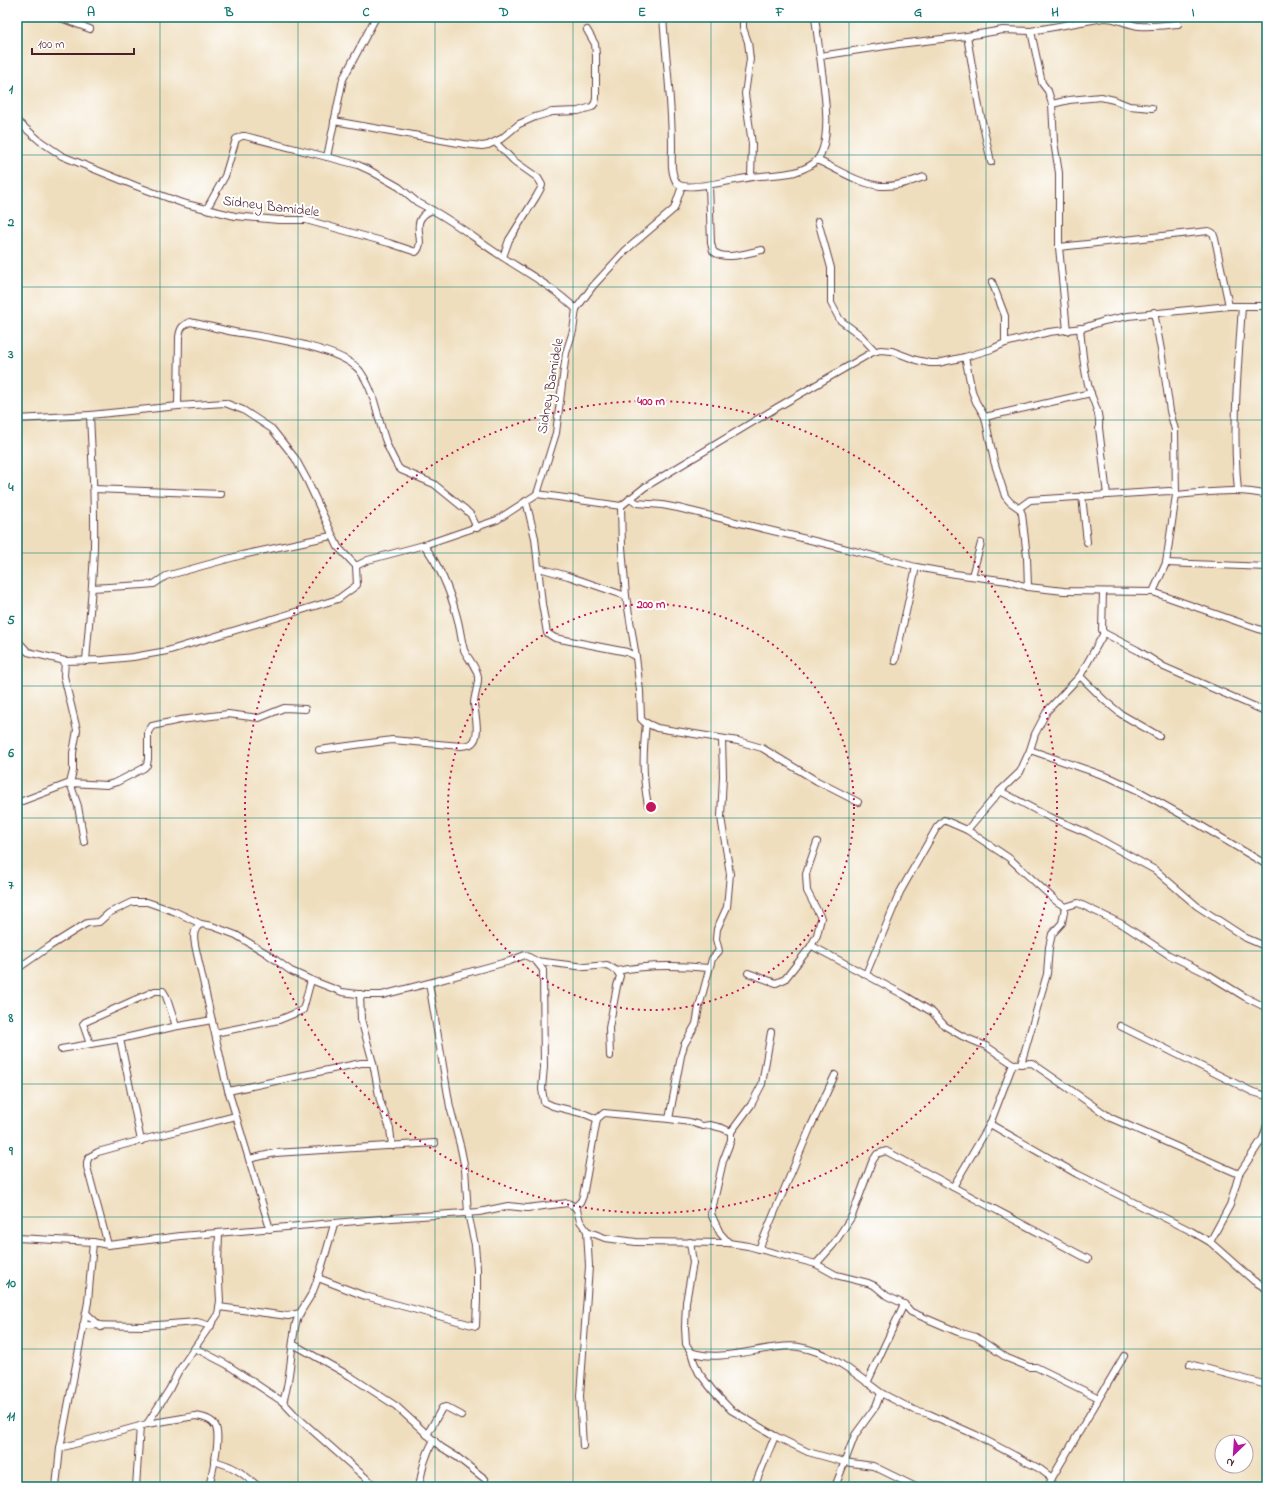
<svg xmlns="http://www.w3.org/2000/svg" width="1284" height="1504" font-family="'Indie Flower',sans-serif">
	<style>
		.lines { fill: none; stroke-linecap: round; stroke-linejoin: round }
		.street-casing { stroke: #633c41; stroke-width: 8 }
		.street { stroke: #fff; stroke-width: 6 }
		.grid { fill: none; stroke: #0f766e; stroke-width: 1; stroke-opacity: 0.55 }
		.ring { fill: none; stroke: #c2185b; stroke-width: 2; stroke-dasharray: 2 4 }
		.labels { text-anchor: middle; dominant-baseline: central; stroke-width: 4; stroke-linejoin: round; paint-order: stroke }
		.street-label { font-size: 14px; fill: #4a1f2b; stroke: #fff }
		.centre { fill: #c2185b; stroke: #fff; stroke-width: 2 }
		.ring-label { font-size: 12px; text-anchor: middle; font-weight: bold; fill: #c2185b; stroke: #fff; stroke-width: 4; stroke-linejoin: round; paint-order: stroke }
		.neatline { fill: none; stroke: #0f766e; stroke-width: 1.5 }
		.grid-label { font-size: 13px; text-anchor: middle; font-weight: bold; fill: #0f766e }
	</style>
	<rect width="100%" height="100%" fill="#fff"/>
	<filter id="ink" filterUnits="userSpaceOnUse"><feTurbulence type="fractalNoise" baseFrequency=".025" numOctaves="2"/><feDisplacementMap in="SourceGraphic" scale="8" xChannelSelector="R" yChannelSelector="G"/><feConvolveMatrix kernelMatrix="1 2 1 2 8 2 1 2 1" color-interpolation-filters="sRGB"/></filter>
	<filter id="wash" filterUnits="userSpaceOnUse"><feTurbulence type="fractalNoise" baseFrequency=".012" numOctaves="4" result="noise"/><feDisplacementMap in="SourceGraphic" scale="16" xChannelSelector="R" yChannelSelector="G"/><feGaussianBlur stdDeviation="0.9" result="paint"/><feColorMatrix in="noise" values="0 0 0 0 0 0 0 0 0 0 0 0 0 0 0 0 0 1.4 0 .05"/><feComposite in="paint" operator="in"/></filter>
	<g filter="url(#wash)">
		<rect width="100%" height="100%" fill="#efdebd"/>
	</g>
	<g filter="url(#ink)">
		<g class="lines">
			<defs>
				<g id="street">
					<path d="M58,17l32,12"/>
					<path d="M376,17l-33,62 -16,78 31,8 11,5 30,17 18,15 15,8"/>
					<path d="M663,17c3,43 9,86 9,130 0,11 -2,26 5,36 7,10 63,-5 76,-6 14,-2 29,-2 42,-5 6,-2 18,-7 22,-12 17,-21 6,-77 3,-104"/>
					<path d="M743,17v11l5,14 2,17 -5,35 7,50 -1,33"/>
					<path d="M815,17l5,39 79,-12 68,-8 36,-6 28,1 67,-12v-2"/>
					<path d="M1098,19c15,-4 28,6 42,7 13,1 26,-1 38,-2"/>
					<path d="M1031,31l11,52 6,8 4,13 17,-4 32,-3 13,3 15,6 23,2"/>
					<path d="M967,36l12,71 12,55"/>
					<path d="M1052,104l2,38 5,31v74l8,84"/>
					<path d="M17,121l23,20 22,15 74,30 46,17 53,13 43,4h28l83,23 27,9c12,-12 -10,-31 16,-42 26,14 47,32 72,48 25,16 50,30 72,51l-3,22 -7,22 -10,80 -19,61 -40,26 -73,25 -56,15 -12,6 -18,-19 -31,-67 -12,-22 -23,-29 -29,-19 -18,-7 -47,3 -88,9 -73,4"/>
					<path d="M334,121l130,23 18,2 6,-1 13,-6 18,-15 16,-7 17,-5 26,-1 14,-4 3,-4 1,-5v-43l-1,-11 -8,-14"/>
					<path d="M495,142l19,19 24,17 4,7 -1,3 -5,9 -27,43 -6,17"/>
					<path d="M817,160c20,9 42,24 64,26 14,1 29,-4 43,-9"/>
					<path d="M709,185l2,58 2,8c12,11 36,1 49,-1"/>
					<path d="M206,210l19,-34 11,-37 6,-3h3l82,21"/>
					<path d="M818,221l13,47v35l9,17 20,15 15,16"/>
					<path d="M1059,247l150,-16 4,2 2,6 14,67"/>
					<path d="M992,282l13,34v27"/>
					<path d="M576,309l17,-23 33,-36 48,-41 8,-23"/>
					<path d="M1080,328c2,19 3,38 8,56 3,15 13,28 11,44l8,67"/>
					<path d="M965,357l7,34 4,11 9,15 9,44 11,35 5,6 10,7 2,5 5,43 1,30"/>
					<path d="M178,406l1,-69c1,-8 3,-12 11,-15 15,3 29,7 44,10 30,5 108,15 126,39 15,21 17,45 25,68 3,10 8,19 13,28l3,3 33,14 32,26 5,5 6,13"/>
					<path d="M985,417l106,-24"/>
					<path d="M94,489l127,5"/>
					<path d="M1238,491c-6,-62 0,-123 4,-185"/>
					<path d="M537,494l84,12"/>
					<path d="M1176,495c30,-2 62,-8 91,0"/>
					<path d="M1082,496l5,46"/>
					<path d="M630,498l7,5 25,2 16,3 157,38 81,21 39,7 53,7 20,6 36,4 89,1 13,-29 10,-68 -1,-65 -5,-19 -9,-61 -7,-38"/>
					<path d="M526,501l9,37 7,66 5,29 8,5 72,14 9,5"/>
					<path d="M1019,508l11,-8 139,-9 7,1"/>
					<path d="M1166,563l101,4"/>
					<path d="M539,568l29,8 58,20"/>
					<path d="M972,576l9,-33"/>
					<path d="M92,588l51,-3 11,-1 12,-8 76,-21 89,-19"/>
					<path d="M1103,592l-1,38 2,3 33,17 27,17 103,45"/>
					<path d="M1153,592l114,40"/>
					<path d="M17,640l11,12 37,9 38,-1 30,-3 34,-6 171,-52 19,-14 -1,-19"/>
					<path d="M86,661c3,-39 7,-77 8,-115 1,-44 -2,-87 -4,-131"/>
					<path d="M895,661l21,-94"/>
					<path d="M1080,676l24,24 17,14 38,22"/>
					<path d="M646,723c-3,31 -4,51 2,82"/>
					<path d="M319,750l73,-10 69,6c5,-1 10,0 13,-5 6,-8 1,-27 0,-37 0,-8 5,-20 4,-27 -1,-10 -10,-18 -14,-27 -3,-11 -4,-22 -7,-33 -7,-27 -16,-49 -33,-72"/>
					<path d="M1030,750l81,28 26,12 63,35 67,40"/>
					<path d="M1000,791l49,26 39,16 67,37 42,36 49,32 21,9"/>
					<path d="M858,802l-41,-21 -55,-33 -24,-7 -81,-13 -13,-6 -3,-3 -1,-28 -4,-34 -10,-61 -4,-49 -1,-41 24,-19 131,-79 95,-55 9,-3 12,1 24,9 14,3h8l27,-6 27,-8 13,-6 44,-11 34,-4 21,-7 24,-5 101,-10h38"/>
					<path d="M17,803l53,-20 3,-12v-18l4,-23 -13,-54 1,-15"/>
					<path d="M967,830l33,-39 20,-19 10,-22 5,-16 12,-23 33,-35 24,-43"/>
					<path d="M84,842l-6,-36 -8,-23 37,2 10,-3 27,-14 3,-3 1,-6v-27l4,-6 28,-6 48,-6 31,4 25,-10 21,1"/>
					<path d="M811,946l6,-11 4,-17 -14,-27 -1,-17 11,-32"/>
					<path d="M536,961l49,6 22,-2 10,6 3,5 -3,10 -8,42 1,28"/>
					<path d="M17,969l33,-23 37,-23 12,-1 10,-9 23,-11h15l29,10 25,12"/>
					<path d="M617,971c31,-7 61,-6 92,-3"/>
					<path d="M748,973l28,10 9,-4 26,-33 3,1 90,48 28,17 13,14 17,10 24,10 27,18 19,-1 79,55 128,56"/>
					<path d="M866,974l34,-82 37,-65 7,-7 23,10 42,28 47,43 9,6 13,-4 44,21 47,31 37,18 39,24 22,11"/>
					<path d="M1120,1026l133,66 14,4"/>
					<path d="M215,1033l64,-13 24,-10 8,-30"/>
					<path d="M120,1039l21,102"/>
					<path d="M90,1044l-7,-20 2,-2 70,-31h8l3,5 10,30"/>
					<path d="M61,1049l59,-10 53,-12 39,-7"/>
					<path d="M373,1063l7,38 10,28 2,17"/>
					<path d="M1013,1064l-23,60 -37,63 135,72"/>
					<path d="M1021,1064l26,-90 2,-27 3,-13 10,-11 3,-16"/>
					<path d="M228,1091l133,-28h12l-12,-44 -1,-25"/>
					<path d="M669,1119l12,-63 3,-11 12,-21 3,-17 13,-48 7,-8 -3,-12 1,-10 10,-22 3,-33 -9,-57 2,-41 -1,-37"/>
					<path d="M990,1124l87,50 114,57 19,11 44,39 13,8"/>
					<path d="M731,1132l20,-27 11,-21 9,-52"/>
					<path d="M249,1159l26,-6 160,-10"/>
					<path d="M575,1207l6,-6 2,-5 14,-77 7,-6 65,6 21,3 13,4 7,-1 12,3 9,4v8l-8,21 -12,53 9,19 9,10"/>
					<path d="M270,1229l-44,-146 -29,-129c-2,-10 -7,-24 4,-30l11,2 24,9 30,18 25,18 20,9 31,12 23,3h17l47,-12 81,-22 15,-6 11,6 7,9 1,97 -2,22 2,13 9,4 32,8 12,5"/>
					<path d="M17,1238l76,4 15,3 73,-9 211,-18 87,-6 29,-6 19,2 41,-5 7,4 2,3 3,11 7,10 18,7 31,4 93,1 19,3 68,18 20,11 32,8 7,3 12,10 17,8 7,8 47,20 18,5 31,21 22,9h7l63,31"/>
					<path d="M690,1242l3,21 -7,39 -1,25 1,17 5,8 3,10 5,11 15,19 17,18 44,26 33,16 36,10 29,4 43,21"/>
					<path d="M1210,1242l20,-37 9,-31 24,-36 4,-13"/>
					<path d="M108,1245l-21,-78v-5l2,-5 9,-5 36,-10 102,-26"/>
					<path d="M759,1249l52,-123 24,-51"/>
					<path d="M816,1264l17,-19 19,-29 20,-54 5,-8 9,-3 67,36"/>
					<path d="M318,1278l47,18 111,30 1,-26v-31l-2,-24 -7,-32 -3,-44 -4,-20 -11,-42 -21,-124"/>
					<path d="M219,1307l69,9 12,-3"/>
					<path d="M86,1313l15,14"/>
					<path d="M83,1325l61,1 53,-4 14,4"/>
					<path d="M293,1344l57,32 46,30 45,41 16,10 28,22"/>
					<path d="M195,1348l31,16 57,38 12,13 81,72"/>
					<path d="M691,1352c23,9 57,-1 81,-4 8,-1 18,-3 27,-1 31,5 57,27 82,46l-5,13 -21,29 -20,52"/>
					<path d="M1190,1364l77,21"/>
					<path d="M867,1383l37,-79"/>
					<path d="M881,1393l33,17 15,4 47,21 64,34 12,9 -4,9"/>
					<path d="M283,1402c9,-27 7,-53 13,-79 3,-12 12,-21 17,-32 9,-22 15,-45 21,-67"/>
					<path d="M147,1424l22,-34 9,-18 40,-58 2,-13 -2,-37 1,-31"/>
					<path d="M427,1435l15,-27 4,-1 15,8"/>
					<path d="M583,1446l-3,-50 9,-130 -2,-35"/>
					<path d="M60,1448l87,-24 48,-8c8,1 18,3 21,11 5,14 -4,45 -7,60"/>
					<path d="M214,1461c22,6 28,12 45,26"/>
					<path d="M1052,1478l72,-122"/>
					<path d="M56,1487l4,-39 28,-146 5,-60"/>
					<path d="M136,1487l4,-61"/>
					<path d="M419,1487c3,-17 6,-32 15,-47"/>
					<path d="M754,1487l21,-51"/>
				</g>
			</defs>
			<use href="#street" class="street-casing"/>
			<use href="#street" class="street"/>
		</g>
	</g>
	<path class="grid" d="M160,17v1470M298,17v1470M435,17v1470M573,17v1470M711,17v1470M849,17v1470M986,17v1470M1124,17v1470M17,155h1250M17,287h1250M17,420h1250M17,553h1250M17,686h1250M17,818h1250M17,951h1250M17,1084h1250M17,1217h1250M17,1349h1250"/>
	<g class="ring">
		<circle cx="651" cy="807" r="203"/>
		<circle cx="651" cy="807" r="406"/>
	</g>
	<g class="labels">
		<g class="street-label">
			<text transform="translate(271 207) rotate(7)">Sidney Bamidele</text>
			<text transform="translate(551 386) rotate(-80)">Sidney Bamidele</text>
		</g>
	</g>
	<circle cx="651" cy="807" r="6" class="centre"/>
	<g class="ring-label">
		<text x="651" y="405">400 m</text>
		<text x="651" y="608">200 m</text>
	</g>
	<rect width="1284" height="1504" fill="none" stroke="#fff" stroke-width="44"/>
	<g transform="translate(1234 1454) rotate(205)"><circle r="19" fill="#ffffff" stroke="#b7a5aa"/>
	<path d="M0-3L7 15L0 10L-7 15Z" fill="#b5179e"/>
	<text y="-6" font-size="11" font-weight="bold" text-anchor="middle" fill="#4a1f2b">N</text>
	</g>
	<path d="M32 48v6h102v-6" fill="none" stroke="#4a1f2b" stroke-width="2"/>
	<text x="38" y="48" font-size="12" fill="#4a1f2b" stroke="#ffffff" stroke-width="3" paint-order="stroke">100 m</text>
	<rect x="22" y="22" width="1240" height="1460" class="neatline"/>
	<g class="grid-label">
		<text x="91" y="16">A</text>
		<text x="229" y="16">B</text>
		<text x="366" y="16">C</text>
		<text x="504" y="16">D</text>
		<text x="642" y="16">E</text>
		<text x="780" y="16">F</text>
		<text x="918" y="16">G</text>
		<text x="1055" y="16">H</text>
		<text x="1193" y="16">I</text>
		<text x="11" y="93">1</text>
		<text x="11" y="226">2</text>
		<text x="11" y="358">3</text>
		<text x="11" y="491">4</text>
		<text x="11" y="624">5</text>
		<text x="11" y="757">6</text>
		<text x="11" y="889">7</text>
		<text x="11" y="1022">8</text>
		<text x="11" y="1155">9</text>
		<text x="11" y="1287">10</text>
		<text x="11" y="1420">11</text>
	</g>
</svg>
